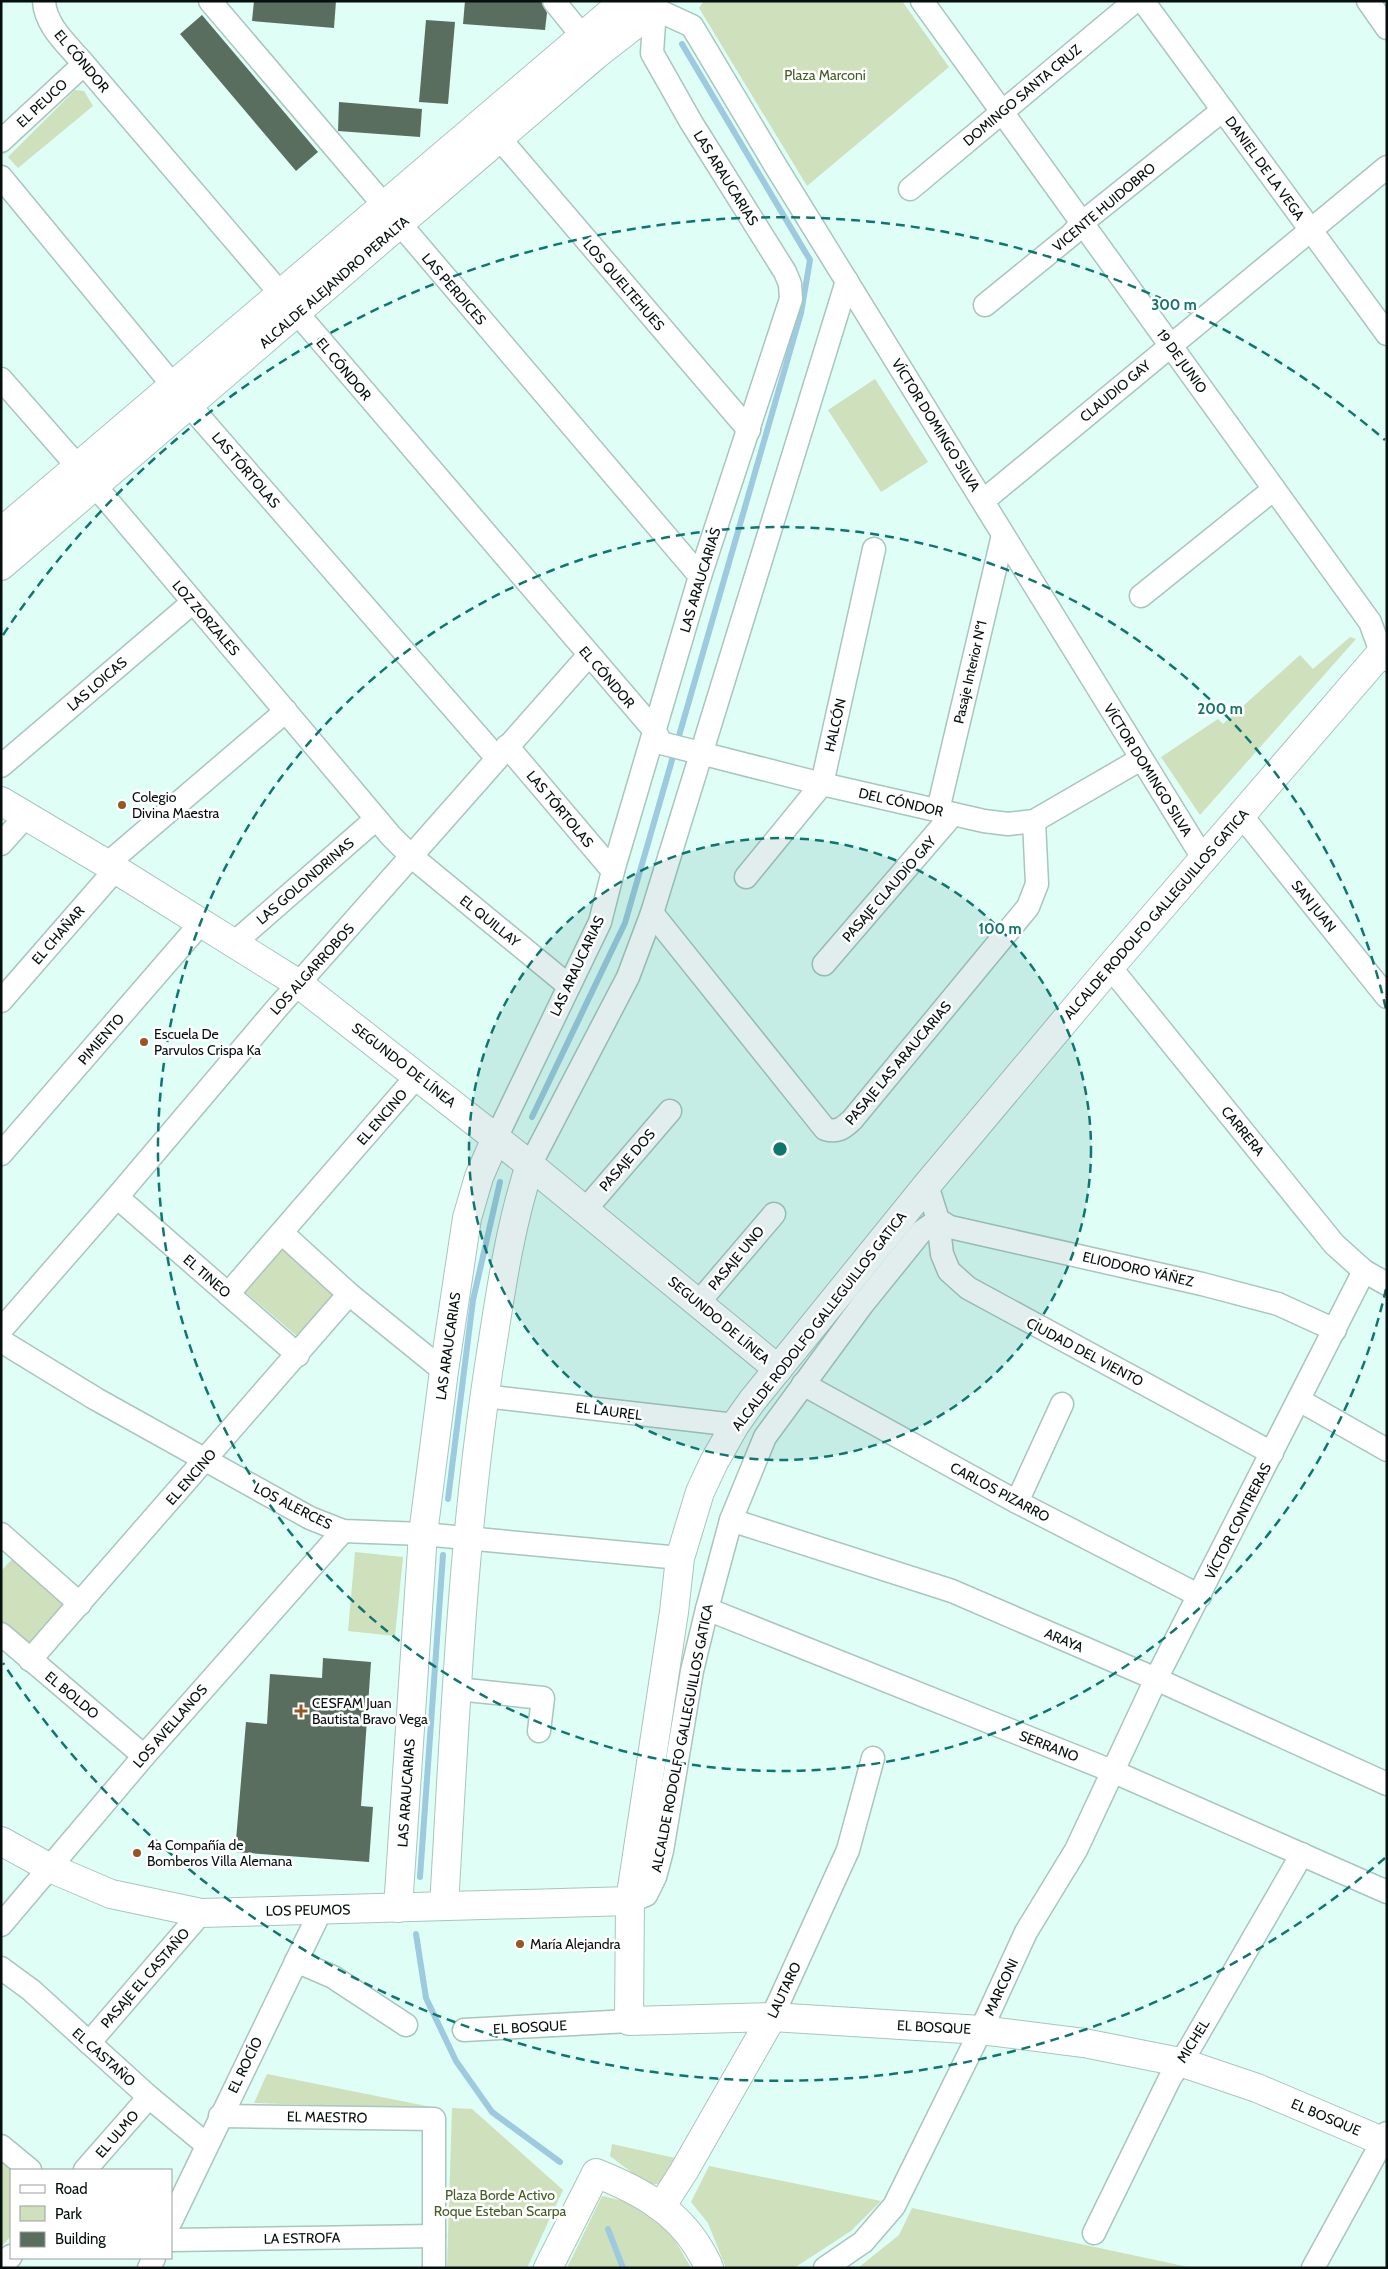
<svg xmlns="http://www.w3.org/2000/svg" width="1388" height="2269" font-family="Cabin,sans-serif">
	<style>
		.green { fill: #cee0bc }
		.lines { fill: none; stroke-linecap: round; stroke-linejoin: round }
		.stream { stroke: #9dcadf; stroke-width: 6 }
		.building { fill: #5a6e5f }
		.minor-casing { stroke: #a8c5be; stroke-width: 25 }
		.tertiary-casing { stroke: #a8c5be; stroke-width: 30 }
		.secondary-casing { stroke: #a8c5be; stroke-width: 30 }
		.minor { stroke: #fff; stroke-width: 22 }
		.tertiary { stroke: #fff; stroke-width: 28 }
		.secondary { stroke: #fff; stroke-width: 28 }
		.ring { fill: none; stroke: #0f766e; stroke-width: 2.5; stroke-dasharray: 9 6 }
		.poi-dot { fill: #985623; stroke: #fff; stroke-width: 2 }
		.labels { text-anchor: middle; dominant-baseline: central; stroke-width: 5; stroke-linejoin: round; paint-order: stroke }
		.street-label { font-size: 14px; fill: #050f0d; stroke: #fff }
		.park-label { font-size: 14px; fill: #435b24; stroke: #fff }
		.poi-label { font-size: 14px; fill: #050f0d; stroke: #fff; text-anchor: start }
		.centre { fill: #0f766e; stroke: #fff; stroke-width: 2.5 }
		.ring-label { font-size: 15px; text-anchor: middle; font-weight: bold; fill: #0f766e; stroke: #fff; stroke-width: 5; stroke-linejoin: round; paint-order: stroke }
	</style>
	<rect width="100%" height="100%" fill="#dffef6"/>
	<g class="green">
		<path d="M704,1h198l47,66 -142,119 -108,-178z"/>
		<path d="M75,90l9,1 9,15 -75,62 -10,-11z"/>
		<path d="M875,379l53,83 -47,30 -53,-82z"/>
		<path d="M1350,637l6,2 -156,176 -39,-58 57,-38 5,5 77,-69 13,14z"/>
		<path d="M283,1241l54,49 -39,47 -54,-46z"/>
		<path d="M355,1552l48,5 -8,79 -47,-5z"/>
		<path d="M15,1556l57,48 -40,46 -31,-26v-53z"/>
		<path d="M267,2074l174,35 -187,-6z"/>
		<path d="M452,2108l20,1 91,81 -36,78h-80z"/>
		<path d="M612,2144l63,14 -15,26h-13l-37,-28z"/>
		<path d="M4,2161l10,9h-3v66l-10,11v-83z"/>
		<path d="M709,2166l172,35 -30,30 -57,37h-68l-18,-45 -17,-21z"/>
		<path d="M602,2196l35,8 32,26 22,38h-124z"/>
		<path d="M912,2208l281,60h-335l41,-33z"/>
	</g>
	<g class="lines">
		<g class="stream">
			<path d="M532,1117l93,-194 176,-610 9,-53 -128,-216"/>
			<path d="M448,1499l25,-199 27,-118"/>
			<path d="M420,1877l23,-322"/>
			<path d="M416,1934l10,64 30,63 36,51 68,50"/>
			<path d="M608,2229l15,39"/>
		</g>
	</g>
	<g class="building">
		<path d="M254,1h82l-2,27 -82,-7z"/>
		<path d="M465,1h76l6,12 -2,17 -82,-6z"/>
		<path d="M202,15l116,137 -22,19 -116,-137z"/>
		<path d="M426,20l29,2 -7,82 -29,-2z"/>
		<path d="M339,102l83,7 -2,28 -82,-6z"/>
		<path d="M323,1658l48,4 -10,144 12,1 -4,55 -134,-10 11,-130 21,2 3,-50 52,4z"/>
	</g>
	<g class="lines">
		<defs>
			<g id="minor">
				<path d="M44,1c1,25 25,45 40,63l571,667 6,12 161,41 162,37 24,3 26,-3 107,-62"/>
				<path d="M210,1l490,575"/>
				<path d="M554,1l29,36"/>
				<path d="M922,1l448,621 11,30 6,8"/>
				<path d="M1143,1l244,333"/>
				<path d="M1368,1l19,27"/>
				<path d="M655,9l37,17 83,139 428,693"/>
				<path d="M500,139l249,291"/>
				<path d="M1,141l83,-77"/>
				<path d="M1,177l189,229 306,351"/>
				<path d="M910,189l225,-188"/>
				<path d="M985,305l86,-70 12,-13 140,-112"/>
				<path d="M1,379l107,122 283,335 20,20 158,130"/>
				<path d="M983,501l404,-334"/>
				<path d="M1141,596l133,-107"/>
				<path d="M507,746l106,125"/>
				<path d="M1,766l191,-163"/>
				<path d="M938,810l65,-275"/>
				<path d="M1241,815l146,182"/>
				<path d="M1,844l25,-28"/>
				<path d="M107,864l179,-153"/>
				<path d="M746,877l76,-93 52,-235"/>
				<path d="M652,913l173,216c13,4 18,-1 27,-9l176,-213 9,-23 -3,-63"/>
				<path d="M234,943l142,-124"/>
				<path d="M824,964l129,-150"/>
				<path d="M1110,967l224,277 30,27 23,13"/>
				<path d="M1,1001l115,-132"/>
				<path d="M496,1138l104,-216 13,-51 87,-295 91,-277 -1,-15 -5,-12 -94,-150 -39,-69 3,-44"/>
				<path d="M1,1154l200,-231"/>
				<path d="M530,1165l98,-188 24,-64 195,-632"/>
				<path d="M927,1185l11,35 4,34 7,17 19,17 304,165"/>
				<path d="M117,1197l181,158"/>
				<path d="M585,1210l85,-99"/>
				<path d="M938,1220l12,7 252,57 76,20 57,26"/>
				<path d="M282,1233l67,61 95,77"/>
				<path d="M228,1294l190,-219"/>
				<path d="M699,1302l75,-88"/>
				<path d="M1,1330l116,-133 160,-189 311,-352"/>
				<path d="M1,1341l95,58 214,119 33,13 80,3 257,24"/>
				<path d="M803,1384l214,118 183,94"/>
				<path d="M484,1396l251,29"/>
				<path d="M1299,1400l88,50"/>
				<path d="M1017,1502l45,-98"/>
				<path d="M731,1520l221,71 204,88 231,105"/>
				<path d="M1,1534l79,70"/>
				<path d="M707,1609l405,162 275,121"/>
				<path d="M1,1634l143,122"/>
				<path d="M30,1660l319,-366"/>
				<path d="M457,1689l86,9 -4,33"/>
				<path d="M630,1901l16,-6 9,-18 7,-26 30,-180 15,-62 24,-89 34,-83 97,-132 59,-73 17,-12"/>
				<path d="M1,1925l143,-169 199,-225"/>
				<path d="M296,1961l37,16 73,48"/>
				<path d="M1,1968l30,22 118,107 58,48"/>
				<path d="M772,2017l76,-167 25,-92"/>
				<path d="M464,2030l165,-9"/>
				<path d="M89,2043l112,-130"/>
				<path d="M220,2116l214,3v149"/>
				<path d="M1,2146l29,24"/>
				<path d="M85,2170l64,-73"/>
				<path d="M171,2221l150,-311"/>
				<path d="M1094,2233l76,-155 21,-32 111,-192"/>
				<path d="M171,2240l263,-4"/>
				<path d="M1,2268l10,-12"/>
				<path d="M149,2268l5,-10"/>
				<path d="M825,2268l38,-26 31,-36 87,-176 45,-98 50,-82 80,-171 208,-408"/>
				<path d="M1313,2268l74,-135"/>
			</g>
			<g id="tertiary">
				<path d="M1387,646l-277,321 -183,218 -175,216 -17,24 -21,37 -14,30 -20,66 -6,54 -44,289 -1,120 143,-4 209,13 103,13 96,19 77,26 130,55"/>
				<path d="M1,801l106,63 192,120 231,181 248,204"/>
				<path d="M1,1841l49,27 61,26 90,19 429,-12"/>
				<path d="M444,1906c11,-184 18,-370 47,-553 10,-64 19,-127 39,-188"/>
				<path d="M398,1908l25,-374 21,-163 23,-153 12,-41 17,-39"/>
				<path d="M661,2207l23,-36 88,-154"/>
				<path d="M548,2268l48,-95c40,16 79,36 102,74 4,7 9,14 11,21"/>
			</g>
			<g id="secondary">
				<path d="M1,532l623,-531"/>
				<path d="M1,566l595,-511 59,-46 -5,-8"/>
			</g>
		</defs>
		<use href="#minor" class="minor-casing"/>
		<use href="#tertiary" class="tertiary-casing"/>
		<use href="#secondary" class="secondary-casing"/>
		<use href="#minor" class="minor"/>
		<use href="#tertiary" class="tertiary"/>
		<use href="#secondary" class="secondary"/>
	</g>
	<circle cx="780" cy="1149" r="311" fill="#0f766e" fill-opacity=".12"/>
	<g class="ring">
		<circle cx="780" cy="1149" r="311"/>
		<path d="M1386 1289A622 622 0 1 1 1386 1009"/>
		<path d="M1385 1858A932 932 0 0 1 3 1663M3 635A932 932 0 0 1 1385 440"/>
	</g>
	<g class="poi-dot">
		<circle cx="122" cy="805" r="5"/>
		<circle cx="144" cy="1042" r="5"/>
		<path d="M298.5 1703.5h5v5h5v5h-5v5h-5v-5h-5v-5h5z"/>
		<circle cx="137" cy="1853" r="5"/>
		<circle cx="520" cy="1944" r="5"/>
	</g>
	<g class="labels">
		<g class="street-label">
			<text transform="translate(82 61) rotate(50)">EL CÓNDOR</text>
			<text transform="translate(1022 95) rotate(-40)">DOMINGO SANTA CRUZ</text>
			<text transform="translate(42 103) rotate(-43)">EL PEUCO</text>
			<text transform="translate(1265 168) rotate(54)">DANIEL DE LA VEGA</text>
			<text transform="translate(726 178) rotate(58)">LAS ARAUCARIAS</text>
			<text transform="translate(1104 207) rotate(-40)">VICENTE HUIDOBRO</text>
			<text transform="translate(334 282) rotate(-41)">ALCALDE ALEJANDRO PERALTA</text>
			<text transform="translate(624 285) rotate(49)">LOS QUELTEHUES</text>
			<text transform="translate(454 289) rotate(49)">LAS PERDICES</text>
			<text transform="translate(1182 361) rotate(54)">19 DE JUNIO</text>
			<text transform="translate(344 369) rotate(50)">EL CÓNDOR</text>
			<text transform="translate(1115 391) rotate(-40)">CLAUDIO GAY</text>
			<text transform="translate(936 425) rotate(58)">VÍCTOR DOMINGO SILVA</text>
			<text transform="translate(246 470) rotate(49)">LAS TÓRTOLAS</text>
			<text transform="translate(700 580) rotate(-73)">LAS ARAUCARIAS</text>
			<text transform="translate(206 618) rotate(49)">LOZ ZORZALES</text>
			<text transform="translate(970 672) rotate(-77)">Pasaje Interior Nº1</text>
			<text transform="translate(607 677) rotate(49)">EL CÓNDOR</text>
			<text transform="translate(97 684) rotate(-41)">LAS LOICAS</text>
			<text transform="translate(835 725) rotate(-77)">HALCÓN</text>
			<text transform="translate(1148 770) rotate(58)">VÍCTOR DOMINGO SILVA</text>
			<text transform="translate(901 802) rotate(13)">DEL CÓNDOR</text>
			<text transform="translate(560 809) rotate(50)">LAS TÓRTOLAS</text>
			<text transform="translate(305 881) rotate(-41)">LAS GOLONDRINAS</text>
			<text transform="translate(889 889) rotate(-49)">PASAJE CLAUDIO GAY</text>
			<text transform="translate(1314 906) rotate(51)">SAN JUAN</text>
			<text transform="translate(1156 914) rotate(-49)">ALCALDE RODOLFO GALLEGUILLOS GATICA</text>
			<text transform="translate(490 921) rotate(39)">EL QUILLAY</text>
			<text transform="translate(58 935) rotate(-49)">EL CHAÑAR</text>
			<text transform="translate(577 966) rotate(-65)">LAS ARAUCARIAS</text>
			<text transform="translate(312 969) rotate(-48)">LOS ALGARROBOS</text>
			<text transform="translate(101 1039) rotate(-49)">PIMIENTO</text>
			<text transform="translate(898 1063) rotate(-50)">PASAJE LAS ARAUCARIAS</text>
			<text transform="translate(404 1065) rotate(38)">SEGUNDO DE LÍNEA</text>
			<text transform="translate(382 1117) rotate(-49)">EL ENCINO</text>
			<text transform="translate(1243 1131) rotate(51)">CARRERA</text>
			<text transform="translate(627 1160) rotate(-49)">PASAJE DOS</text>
			<text transform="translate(736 1258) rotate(-50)">PASAJE UNO</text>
			<text transform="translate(1138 1269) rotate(13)">ELIODORO YÁÑEZ</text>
			<text transform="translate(207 1276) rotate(41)">EL TINEO</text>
			<text transform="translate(719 1320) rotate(40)">SEGUNDO DE LÍNEA</text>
			<text transform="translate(819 1321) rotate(-52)">ALCALDE RODOLFO GALLEGUILLOS GATICA</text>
			<text transform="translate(448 1346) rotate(-82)">LAS ARAUCARIAS</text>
			<text transform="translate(1085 1352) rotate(28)">CIUDAD DEL VIENTO</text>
			<text transform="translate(609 1411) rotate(7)">EL LAUREL</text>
			<text transform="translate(191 1477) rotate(-49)">EL ENCINO</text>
			<text transform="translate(1000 1492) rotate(28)">CARLOS PIZARRO</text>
			<text transform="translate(293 1506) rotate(27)">LOS ALERCES</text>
			<text transform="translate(1238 1521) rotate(-63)">VÍCTOR CONTRERAS</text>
			<text transform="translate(1064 1640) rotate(23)">ARAYA</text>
			<text transform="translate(72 1695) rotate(40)">EL BOLDO</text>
			<text transform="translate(170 1726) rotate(-49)">LOS AVELLANOS</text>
			<text transform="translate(682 1738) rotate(-79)">ALCALDE RODOLFO GALLEGUILLOS GATICA</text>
			<text transform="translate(1049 1746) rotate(21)">SERRANO</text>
			<text transform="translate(406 1793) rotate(-86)">LAS ARAUCARIAS</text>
			<text transform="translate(308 1910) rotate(-1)">LOS PEUMOS</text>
			<text transform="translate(145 1978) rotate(-49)">PASAJE EL CASTAÑO</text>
			<text transform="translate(1001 1987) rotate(-65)">MARCONI</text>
			<text transform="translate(784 1990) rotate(-65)">LAUTARO</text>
			<text transform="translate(530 2027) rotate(-3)">EL BOSQUE</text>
			<text transform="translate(934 2027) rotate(3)">EL BOSQUE</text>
			<text transform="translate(1193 2041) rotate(-58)">MICHEL</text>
			<text transform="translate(104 2057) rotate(42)">EL CASTAÑO</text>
			<text transform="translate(245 2065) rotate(-64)">EL ROCÍO</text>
			<text transform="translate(327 2117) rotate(1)">EL MAESTRO</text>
			<text transform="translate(1326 2117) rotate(23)">EL BOSQUE</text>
			<text transform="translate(117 2134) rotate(-49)">EL ULMO</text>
			<text transform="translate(302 2238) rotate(-1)">LA ESTROFA</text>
		</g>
		<g class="park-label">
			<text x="825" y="75">Plaza Marconi</text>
			<text x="500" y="2195">Plaza Borde Activo<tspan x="500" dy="16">Roque Esteban Scarpa</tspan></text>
		</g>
		<g class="poi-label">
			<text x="132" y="797">Colegio<tspan x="132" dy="16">Divina Maestra</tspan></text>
			<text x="154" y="1034">Escuela De<tspan x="154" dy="16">Parvulos Crispa Ka</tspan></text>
			<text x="312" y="1703">CESFAM Juan<tspan x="312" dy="16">Bautista Bravo Vega</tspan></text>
			<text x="147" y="1845">4a Compañía de<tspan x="147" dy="16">Bomberos Villa Alemana</tspan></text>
			<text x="530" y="1944">María Alejandra</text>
		</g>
	</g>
	<circle cx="780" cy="1149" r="8" class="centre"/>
	<g class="ring-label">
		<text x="1174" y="310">300 m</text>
		<text x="1220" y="714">200 m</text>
		<text x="1000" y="934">100 m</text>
	</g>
	<rect width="1388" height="2269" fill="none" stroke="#050f0d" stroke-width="5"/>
	<rect x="10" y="2169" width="162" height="90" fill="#ffffff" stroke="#9b9f9e"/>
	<rect x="20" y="2185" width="25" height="8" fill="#ffffff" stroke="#9b9f9e"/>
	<text x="55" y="2194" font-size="15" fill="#050f0d">Road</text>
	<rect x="20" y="2206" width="25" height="15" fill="#cee0bc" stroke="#9b9f9e"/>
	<text x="55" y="2219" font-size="15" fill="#050f0d">Park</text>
	<rect x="20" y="2232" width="25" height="15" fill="#5a6e5f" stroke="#9b9f9e"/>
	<text x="55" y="2244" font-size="15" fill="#050f0d">Building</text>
</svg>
